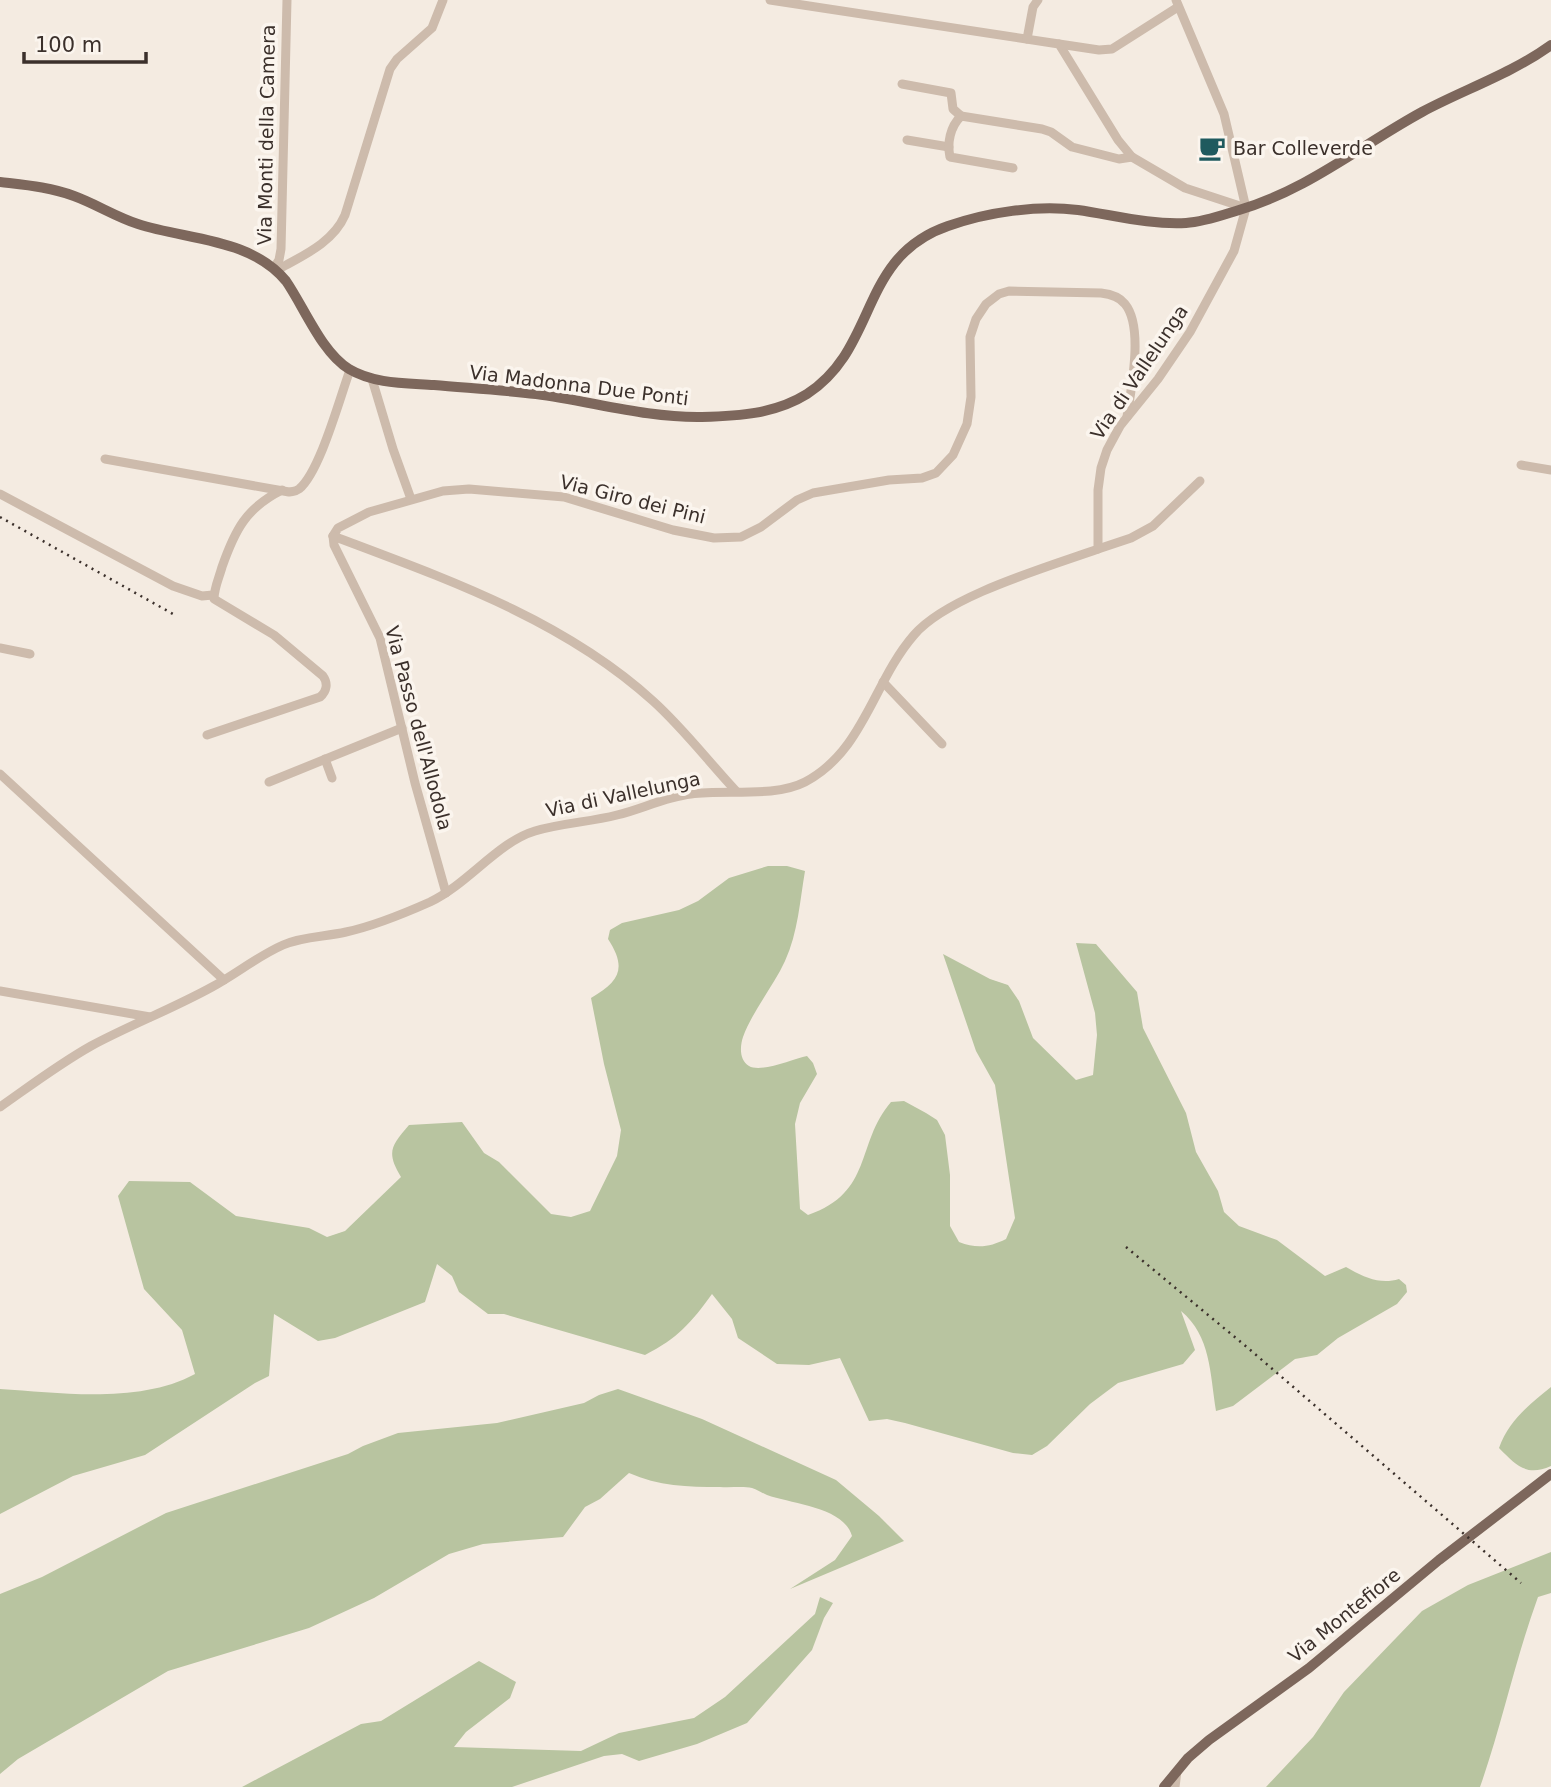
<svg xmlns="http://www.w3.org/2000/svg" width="1551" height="1787" font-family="'DejaVu Sans',sans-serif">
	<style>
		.green { fill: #b8c4a0 }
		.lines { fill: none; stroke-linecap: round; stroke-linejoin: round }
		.minor { stroke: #cdbbac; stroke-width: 9 }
		.major { stroke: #7d675c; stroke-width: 10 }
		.rail { stroke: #3b302b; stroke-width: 2.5; stroke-dasharray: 2 5; stroke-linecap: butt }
		.labels { text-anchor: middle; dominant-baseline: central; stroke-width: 7; stroke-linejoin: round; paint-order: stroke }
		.street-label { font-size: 19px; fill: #3b302b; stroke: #fbf5ee }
		.poi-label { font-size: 19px; fill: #3b302b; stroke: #fbf5ee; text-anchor: start }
	</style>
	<rect width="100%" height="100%" fill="#f4ebe1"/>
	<g class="green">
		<path d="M768,866h19l18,5c-5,29 -7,62 -20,90 -12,26 -32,49 -42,76 -3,9 -4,23 6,29 12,7 44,-7 58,-10l6,7 4,11 -17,29 -5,21 5,85 8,6c66,-23 47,-71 83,-113l13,-1 22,12 11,7 8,15 5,40v51l9,16c18,7 31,5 47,-3l9,-21 -20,-133 -19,-34 -33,-97 47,25 18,6 11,16 14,37 43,42 17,-5 4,-40 -2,-22 -19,-70 20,1 41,48 6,36 43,85 10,39 22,39 6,21 15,14 38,14 48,36 21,-9c17,10 34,18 53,12l7,6 1,7 -10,12 -59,34 -21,17 -22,4 -62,47 -17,5c-6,-37 -5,-75 -35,-100l14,39 -12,14 -65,19 -28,21 -43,42 -15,9 -19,-2 -108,-30 -18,-4 -18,2 -29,-63 -31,7 -32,-1 -39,-26 -6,-19 -20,-25c-21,29 -34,44 -67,61l-141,-41h-16l-29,-22 -7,-16 -15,-12 -12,38 -90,36 -17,3 -44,-27 -5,62 -14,7 -110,72 -72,21 -73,38v-125c61,4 140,15 195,-15l-13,-44 -38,-41 -26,-93 11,-15 61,1 46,34 73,12 18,9 18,-6 56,-54c-15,-25 -10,-31 8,-52l53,-3 22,31 15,9 52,52 20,3 19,-6 27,-55 4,-26 -17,-66 -13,-66c29,-17 36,-30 17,-59l2,-9 12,-7 57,-13 19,-9 31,-23z"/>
		<path d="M1551,1387v79c-25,11 -35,-1 -52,-18 10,-28 30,-43 52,-61z"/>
		<path d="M618,1389l84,30 134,61 43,36 25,25 -114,48 45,-29 17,-24c-8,-29 -60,-32 -85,-41 -5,-2 -9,-5 -15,-7 -9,-2 -22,0 -32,-1 -32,0 -62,-1 -91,-14l-29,26 -15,8 -22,30 -80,7 -34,10 -75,44 -65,30 -141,43 -150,88 -18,15v-180l42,-17 124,-64 182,-59 15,-8 35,-13 99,-10 87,-20 15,-8z"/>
		<path d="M1551,1552v41l-13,4c-23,63 -36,128 -58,190h-214l47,-50 31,-45 78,-81 46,-26z"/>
		<path d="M820,1597l13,6 -9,15 -12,32 -65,73 -50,21 -58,17 -17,-7 -18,2 -92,31h-270l119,-63 20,-3 98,-60 37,21 -6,16 -44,34 -12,15 127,4 38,-18 75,-15 31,-21 90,-83z"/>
	</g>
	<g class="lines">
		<g class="minor">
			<path d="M770,0l289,44 59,96 14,17 53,31 61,20"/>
			<path d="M1027,39l6,-32 5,-7"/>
			<path d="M1059,44l40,6 13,-1 66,-42"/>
			<path d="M902,84l49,9 2,16 8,7"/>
			<path d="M907,140l42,7"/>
			<path d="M1013,168l-63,-11c-3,-14 0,-30 11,-41l81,13 9,3 21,15 47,12 13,-2"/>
			<path d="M274,268l5,-8 2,-11 6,-249"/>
			<path d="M277,270c25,-14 56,-27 68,-55l45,-146 7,-10 35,-31 11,-28"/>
			<path d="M372,379l21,70 18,50"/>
			<path d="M105,459l184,33c5,-1 6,0 10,-3 21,-17 41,-92 51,-119"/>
			<path d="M1521,465l30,5"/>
			<path d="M0,494l173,92 29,10 11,-1"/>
			<path d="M333,536l5,-8 31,-16 74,-21 26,-2 95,8 109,33 41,8 27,-1 20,-10 36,-27 16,-7 76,-13 33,-2 14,-5 17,-18 14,-31 4,-27 -1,-60 6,-18 10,-15 13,-10 10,-3 92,2c9,1 18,3 24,11 19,23 6,85 2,113"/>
			<path d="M333,536c111,42 230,83 320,165 30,27 55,60 83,90"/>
			<path d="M333,536l1,9 46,93 35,145 31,110"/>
			<path d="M1098,549l33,-11 22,-12 47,-45"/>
			<path d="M0,648l30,6"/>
			<path d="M883,682l59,62"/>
			<path d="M207,735l113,-38c7,-6 8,-14 3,-21l-49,-41 -60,-36c0,-11 5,-21 8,-32 13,-37 24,-59 60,-77"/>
			<path d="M325,759l7,19"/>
			<path d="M0,774l224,206"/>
			<path d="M269,782l133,-54"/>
			<path d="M0,991l150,26"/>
			<path d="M0,1107c30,-21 59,-43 91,-61 39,-21 81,-37 121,-59 24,-13 46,-31 71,-42 20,-9 42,-8 63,-13 28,-6 57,-18 84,-30 38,-18 68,-60 105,-71 27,-8 55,-9 82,-16 25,-6 48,-18 74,-21 34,-5 83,4 114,-12 59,-31 68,-100 109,-147 33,-39 134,-68 184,-86v-59l3,-22 6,-18 13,-24 38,-47 32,-47 44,-81 12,-43 -22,-94 -48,-114"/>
			<path d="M1175,1787l2,-16"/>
		</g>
		<g class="major">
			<path d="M0,182c25,3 50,5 74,14 22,8 42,21 64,28 49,16 113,14 148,57 18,26 36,72 63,88 25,15 57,14 85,16 34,3 68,5 102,9 55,7 110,24 166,23 37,-1 73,-3 105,-23 72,-47 51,-137 141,-168 40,-14 88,-21 130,-16 35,5 72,15 108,13 17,-1 34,-7 50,-12 72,-21 122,-64 186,-99 43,-23 89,-38 129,-67"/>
			<path d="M1164,1787l24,-29 21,-18 100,-72 130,-108 112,-86"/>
		</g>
		<g class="rail">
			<path d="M0,517l173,97"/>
			<path d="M1126,1247l122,101 273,235"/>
		</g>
	</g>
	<defs>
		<symbol id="cafe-bare" viewBox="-9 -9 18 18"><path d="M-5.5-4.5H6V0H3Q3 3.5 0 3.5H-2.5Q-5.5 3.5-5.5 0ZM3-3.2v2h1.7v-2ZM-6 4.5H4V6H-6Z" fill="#1f5a5e" stroke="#fbf5ee" stroke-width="2.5" paint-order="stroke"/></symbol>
	</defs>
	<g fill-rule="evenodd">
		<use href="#cafe-bare" x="1193" y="129" width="38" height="38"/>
	</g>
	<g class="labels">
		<g class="street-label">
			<text transform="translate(266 135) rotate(-89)">Via Monti della Camera</text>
			<text transform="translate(1139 372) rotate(-56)">Via di Vallelunga</text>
			<text transform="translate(579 385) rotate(7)">Via Madonna Due Ponti</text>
			<text transform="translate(633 499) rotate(14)">Via Giro dei Pini</text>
			<text transform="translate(419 728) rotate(75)">Via Passo dell'Allodola</text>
			<text transform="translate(623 794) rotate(-12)">Via di Vallelunga</text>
			<text transform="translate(1344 1615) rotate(-39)">Via Montefiore</text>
		</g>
		<g class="poi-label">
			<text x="1233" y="148">Bar Colleverde</text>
		</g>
	</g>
	<path d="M24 52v10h122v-10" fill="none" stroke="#3b302b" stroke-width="3.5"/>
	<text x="35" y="52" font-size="21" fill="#3b302b" stroke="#fbf5ee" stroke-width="5" paint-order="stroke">100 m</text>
</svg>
